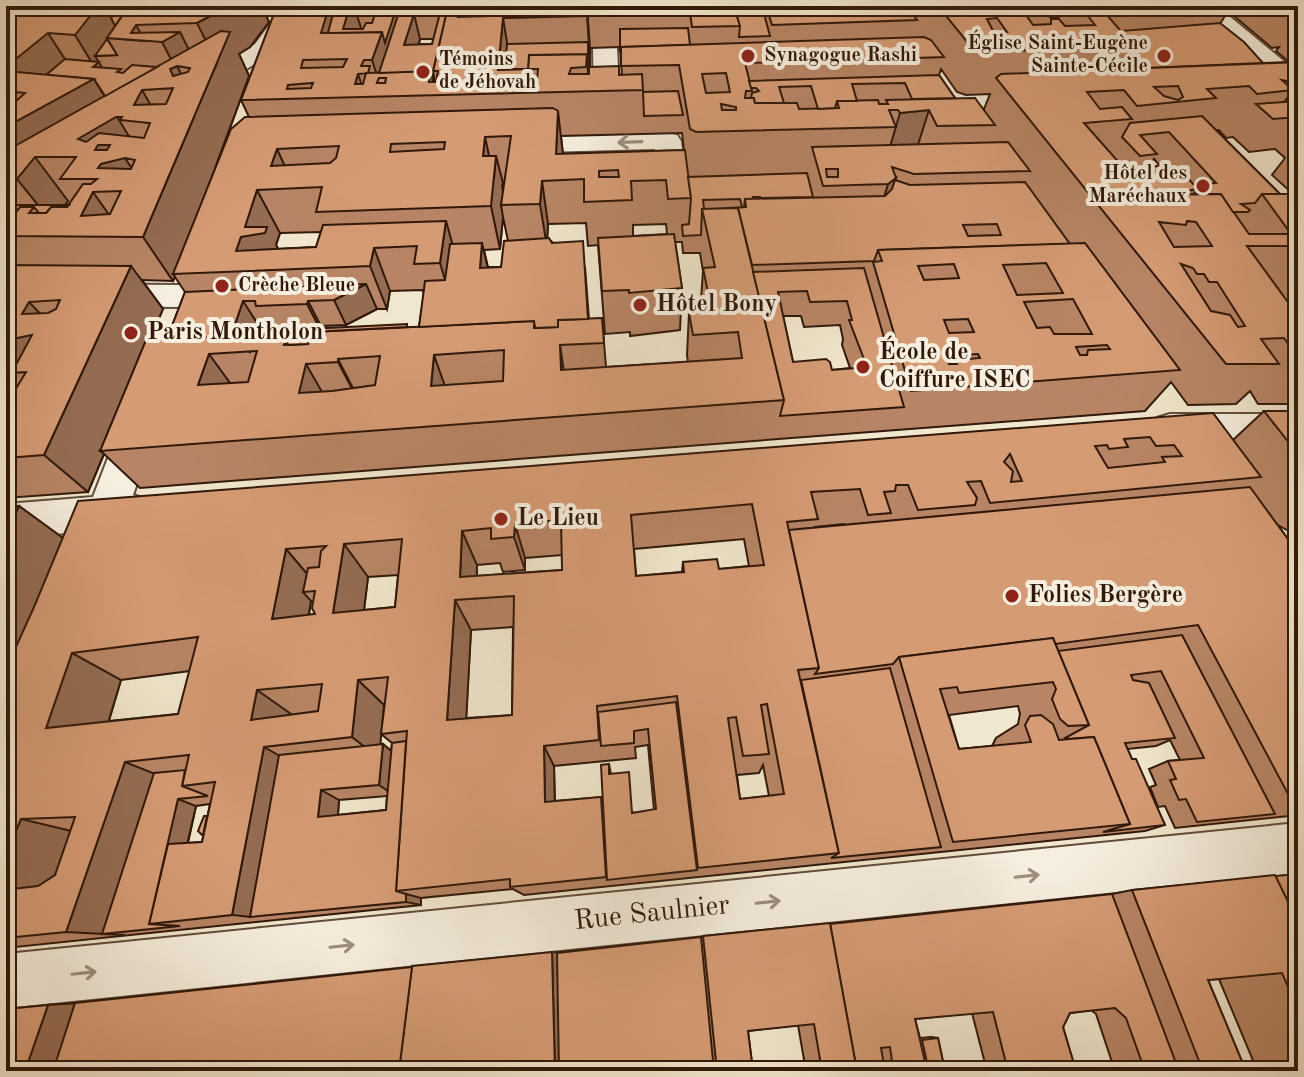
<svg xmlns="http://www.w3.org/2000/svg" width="1304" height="1077" font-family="'Old Standard TT',serif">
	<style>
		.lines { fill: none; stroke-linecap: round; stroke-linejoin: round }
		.street-casing { stroke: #614c3b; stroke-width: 4 }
		.secondary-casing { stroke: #31180a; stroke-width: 4 }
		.street { fill: #f6efdf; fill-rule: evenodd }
		.secondary { fill: #f6efdf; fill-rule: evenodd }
		.wall { fill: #b78565; stroke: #31180a; stroke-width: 2; fill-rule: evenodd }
		.shaded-wall { fill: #956c52; stroke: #31180a; stroke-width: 2 }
		.building { fill: #d59b75; stroke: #31180a; stroke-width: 2; fill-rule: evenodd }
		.oneway { stroke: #9d8e7f }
		.poi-dot { fill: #8f2418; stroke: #f6efdf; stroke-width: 3 }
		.labels { text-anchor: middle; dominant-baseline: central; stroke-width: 8; stroke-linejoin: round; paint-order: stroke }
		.far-poi-label { font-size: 20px; font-weight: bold; fill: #31180a; stroke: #f6efdf; text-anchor: start }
		.poi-label { font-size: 24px; font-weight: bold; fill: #31180a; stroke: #f6efdf; text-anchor: start }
		.near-street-label { font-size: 28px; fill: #31180a; stroke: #f6efdf }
	</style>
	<rect width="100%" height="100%" fill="#f1e7ce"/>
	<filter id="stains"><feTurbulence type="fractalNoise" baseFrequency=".0025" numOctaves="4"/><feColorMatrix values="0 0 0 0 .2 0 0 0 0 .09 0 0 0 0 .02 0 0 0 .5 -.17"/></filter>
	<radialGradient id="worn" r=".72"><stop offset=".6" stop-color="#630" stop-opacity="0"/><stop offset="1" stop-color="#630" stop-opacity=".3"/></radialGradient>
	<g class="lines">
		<defs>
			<g id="street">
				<path d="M283,6h22l-34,48 -67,41h-18l-3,-5 3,-5 69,-41z"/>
				<path d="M1193,6h24l81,67v19l-9,-2z"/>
				<path d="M605,40l8,2 4,5 3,60 -4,5h-18l-4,-5 -1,-60 4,-5z"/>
				<path d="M668,133l9,2 4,6 5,36 15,2 4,6 -4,6 -28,3 -10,-2 -4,-6 -4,-37 -147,4 -9,-2 -4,-6 4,-6 9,-2z"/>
				<path d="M6,284l181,1 11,3 5,8 -5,8 -11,3 -181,-1z"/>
				<path d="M141,405l13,4 5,10 -26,76 6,2 6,12 -6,12 -17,5 -8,18 -14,5 -14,-5 -6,-12 -74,6v-34l87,-7 30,-78 5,-10z"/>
				<path d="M1170,414h128v28h-128l-13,-4 -5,-10 5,-10z"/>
				<path d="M1298,823v50l-1292,135v-54z"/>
			</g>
			<path id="secondary" d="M139,6l193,2 9,2 3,5 -3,5 -9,2 -85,-1 -96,-8 -9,-2z"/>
		</defs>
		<use href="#street" class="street-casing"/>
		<use href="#secondary" class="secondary-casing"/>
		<use href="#street" class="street"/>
		<use href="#secondary" class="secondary"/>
	</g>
	<g class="wall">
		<path d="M6,6h256l7,16 -19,25 -11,7 10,22 -36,99 36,-58 -8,-17 36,-94h-6h1027v398h-40l-8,-13 -14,13 -48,1 -17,-23 -26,29 -1005,77 -36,-34 -16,38 -82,6zM1228,11l44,37 7,-1 -3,4 13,11 -26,1 -43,-39zM420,39h14l-2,5h-13zM620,47l2,28 -32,-8v-19zM941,69l16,23 9,3 24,-1 -6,15 -29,-11 -16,-23zM1216,130h3l7,8 7,-1 16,15 26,-3 10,9 -13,17 21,19h-13zM682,133l2,17 -121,4 -2,-18zM1154,159l6,7 -10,1 -5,6zM503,217l5,24 -7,26h-13l-4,-17 16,-1zM586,223l2,23 10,-1 7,89 25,-2v4l50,-6 2,-42 -7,-46h7l1,11h17l3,18 -3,42h-11l-2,42 1,7 -82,5 -4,-49 -13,1 -4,-52 -38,-29 1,-14zM666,224l1,10 -34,2v-11zM321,232l-5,15 -38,2 -2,-4 4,-12zM175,277l10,15 -18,47 -17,1 13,-31 -21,-29 31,1zM422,290l2,3 -5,34 -99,1 1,-2 25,-1 31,-16h10l3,-18zM783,316h18l3,11 36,-2 3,14 -1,6 8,23 -18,2 -39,-8zM268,325l3,6 16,-1 -1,3 -30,2 3,-9z"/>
		<path d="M1264,411h34v122h-6l-14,-8 20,28v170l-6,2 6,11v79l-123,13 -10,-22 -7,1 -8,-20 6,-2 -7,-16 19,-8 12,-1 -10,-20 -14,6 -29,3 38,76 -20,6 -621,64 -11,-6 -92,9v7l-415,43v-441l13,-1 44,32 1150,-125 20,27zM844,524v1l-29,3v-1zM744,539l5,27 -30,3 -36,-7 -1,10 -46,4 -2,-27zM562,555v15l-85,6v-11l23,-2 3,9 22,-2v-12zM398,575l-3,32 -31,3 4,-33zM311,601l2,2 2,11 -6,1zM513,627l-1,88 -46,3 5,-88zM190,671l-12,43 -69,7 12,-41zM384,705h1l-4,29 11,9 -1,8 -8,-7h-3zM1018,706l2,8 -2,10 -22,14 -4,8 -33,3 -10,-34zM648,745l6,65 -21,3 -22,-39 -2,-10 -6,38 -2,-5 -46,4 -1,-35 82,-8 -1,-11zM763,765l6,31 -29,3 -3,-24 22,-2zM387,796l-1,14 -48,5 1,-15zM210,804l-8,38 -14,1 8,-37z"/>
		<path d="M1298,874v197h-50l9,-1 -38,-91 -11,1 38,91h-131l-19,-57 -5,-4 -21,3 -7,14 13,44h-89l-15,-58 -57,6 5,19 11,-1 7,1 7,33h-51l-9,-4v4h-79l-8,-46 -50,6 5,40h-747l42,-66 27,-2 1037,-109 20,-4z"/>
	</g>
	<g class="shaded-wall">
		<path d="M6,6h30l18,27h-6l28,43 18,3 50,82 -19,-3 29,44 -33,-11h-8l-30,-45 -48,11 33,44 -11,15 -11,-1 -29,-36h-11v-83l16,22 20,-11 -36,-31z"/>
		<path d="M70,6h40l7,5 18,17 -12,-22h23l-10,19 9,16 -38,-3 10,17 -22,1 14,23 -15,-13 -19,-31 -10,-24z"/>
		<path d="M229,6h33l7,16 -19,25 -11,7 10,22 -73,198h-3l2,3 -2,4 -30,-44 51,-120 -15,-28 -4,3 -2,-4 -31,2 25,44 -4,10 -13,-21 -5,-1 -6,-9 -14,7 -3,-3h-4l-7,-12 60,-34 -1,-2 5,-2 -13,-25 18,-10 22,44 -7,3 -5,-11 -13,-2 21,41 19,-44 -20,-40z"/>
		<path d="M315,6h6l4,12 4,-11 12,37 -20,-11z"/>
		<path d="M335,6h19l8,25 -16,8z"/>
		<path d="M397,6h10l-25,85 -10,-31 10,-28z"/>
		<path d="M461,6h4l6,32 -27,57z"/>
		<path d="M587,6l3,42v11l-3,-43z"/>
		<path d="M414,14l6,25 -10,31 -6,-25z"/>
		<path d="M503,18l7,43 -8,33 -4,-24z"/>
		<path d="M358,74l8,23 -11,-13z"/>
		<path d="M1298,82v21l-26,16 21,-29 -4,1 6,-8z"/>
		<path d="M929,110l-14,44 -28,3 13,-44z"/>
		<path d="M558,111l5,44 -7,-1z"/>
		<path d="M485,137l9,42 2,-23 7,27 -1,3 3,14 -4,5 2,12 -3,32 -9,-43 -8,-50z"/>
		<path d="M277,149l18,39 -24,-22z"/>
		<path d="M896,178l-14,44 -7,6 13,-44z"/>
		<path d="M542,181l6,43 -1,23 -7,-43z"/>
		<path d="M1198,189l-24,34 -15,-1 -2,-27z"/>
		<path d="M257,190l23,43 -4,12 13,24 -53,-18z"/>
		<path d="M93,192l31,44 -43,-20z"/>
		<path d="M446,221l12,43 -5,42 -13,-43z"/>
		<path d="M482,243l6,26 -8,-1z"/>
		<path d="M374,248l16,43 -3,18 -17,-43z"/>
		<path d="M131,266l32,43 -58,141 -5,1 4,3 -16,38 -44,-37z"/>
		<path d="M366,284l11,25 -31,16 -12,-25z"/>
		<path d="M243,301l16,25 -9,26 -21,-10z"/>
		<path d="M308,301l13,25 -1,3 -13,-25z"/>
		<path d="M29,302l40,42 -47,-30z"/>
		<path d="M6,333l26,2 -6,37 -20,1z"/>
		<path d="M286,340l20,24 23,40 -30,-11 -15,-48z"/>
		<path d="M560,345l6,41 -5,-16z"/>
		<path d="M209,354l29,40 -40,-9z"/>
		<path d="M434,355l14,40 -2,31 -15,-40z"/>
		<path d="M338,359l21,41v2l-21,-40z"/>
		<path d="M19,506l48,35 -61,142v-150z"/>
		<path d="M515,524l10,34v12l-11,-33z"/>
		<path d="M462,531l15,34 -1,33 -16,-21z"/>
		<path d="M344,544l24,33 -8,65 -27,-29z"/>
		<path d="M286,549l28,33 -11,10 8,9 -8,47 -31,-29z"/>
		<path d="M455,600l16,30 -6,112 -18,-22z"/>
		<path d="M72,653l49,27 -21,69 -54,-21z"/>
		<path d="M358,680l26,25 -5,53 -27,-21z"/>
		<path d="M257,690l34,24 -5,28 -35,-22z"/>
		<path d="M383,744l14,12 -3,39 -15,-10z"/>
		<path d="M544,746l10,20 1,51 -10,-15z"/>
		<path d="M264,747l35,20 -49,150 -18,-2z"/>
		<path d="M125,762l48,19 -71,153 23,1 -59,-3z"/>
		<path d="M321,790l18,10 -2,26 -19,-9z"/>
		<path d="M178,799l18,7 -12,52 -20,-4z"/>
		<path d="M21,819l59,14 -4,63 -63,-7 -7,-10v-25z"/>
		<path d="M406,894l15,4v7l-15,-3z"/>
		<path d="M552,952l11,1 3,118h-11z"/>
		<path d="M112,1001l-22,70h-65l23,-66z"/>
	</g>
	<g class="building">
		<path d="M17,6h10l-5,5h14l5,-5h29l-5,5h8l4,-5h21l-23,29 -27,-2 -42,34v-57h6z"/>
		<path d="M104,6h12l6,10 -7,10 -4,-8 6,-7 -8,3z"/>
		<path d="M129,6h100l-32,17 -61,2 -5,8 49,-1 -18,10 -55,-4z"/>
		<path d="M277,6l52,1 -8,26 61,-1 -10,28h-8l-3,6h9l-2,7 -10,1 -3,10h8l3,-11 65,-2 -2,11h7l2,-11h-5l15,-65h13l-3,11 32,-1 1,-10h96v10l-84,2 -5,52 33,-1 -1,11h7l1,-11h-10l1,-14 58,-1 -1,13 -15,1 -2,6h20v-7l30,-1v9l23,-1 1,16 -402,10zM347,59l-4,8 -42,1 2,-8zM481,72h7l-2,9h-6zM379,78h7l-1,5h-8zM313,83l-2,5 -24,1 1,-4z"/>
		<path d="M335,6h15l-7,23h20l3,-6h6l6,-17h19l-12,37 -3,-11 -54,1z"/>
		<path d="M401,6h47l-15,65 2,11h-2l-2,-11 -52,2zM440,13l-8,31 -28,1 10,-31z"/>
		<path d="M689,6h45l6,20 -48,1z"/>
		<path d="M734,6h28l8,30 -31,1 1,-11z"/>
		<path d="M766,6h23l1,4 19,-1 -5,-3h28v1l28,3 -4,-4h50l11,14 -145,5z"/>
		<path d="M938,6h35l4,5 23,-3 -2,-2h101l35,40 -152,6 -10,-4zM1084,11l11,14 -30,1 -6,-7h-8v5l-18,1 -9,-13h18l8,5h8l-4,-4zM997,18l10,14 -13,1 -7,-14z"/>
		<path d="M1220,23l24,19 19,21 -141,6 12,-23 -13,-15z"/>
		<path d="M688,28l2,17 -69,2 -1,5v-23z"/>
		<path d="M221,31l9,1 -87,205 -137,-1v-23h9l5,-6h14l-5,6h17l5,-6h16l16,-23h8l6,-5h-37l16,-22h-41l-18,22h-11v-28zM177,66l13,2 -2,4 -15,4 -3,-7zM173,88l-7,16 -32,1 8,-15zM116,117h6l-2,3 30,3 -6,15 -45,-5 -13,9 -8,-3zM98,145h12l-3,5h-12zM125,158l10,2 -4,9 -33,-1 3,-4zM121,191l-11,23 -29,2 12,-24z"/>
		<path d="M924,37l7,3 13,17 -57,2 -3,-7h-7l2,7 -134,4 7,28h-6l-1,7h9l1,5h42l2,6 40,-1 -2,-7 41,-1 1,4h9l-2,-4 89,-2 20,27 -58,1 -8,-16 -29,3 -2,-3h-9l7,17 -200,5 -6,-3 -11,-64 -58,1v-19zM726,73l4,19 -24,1 -4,-19zM721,104l15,3v3h-14z"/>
		<path d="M107,39l10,16 -22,1z"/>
		<path d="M588,42v32l-1,-20 -58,1 -1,14h-23l2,-25z"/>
		<path d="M65,59l34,3 -6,5 28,2 -4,3 6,1 9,-8 25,2 -52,29 -11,-17 -48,-4z"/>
		<path d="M1298,62v20l-3,1 -13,-3 11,10 -36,4 -8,-8 -42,3 9,9 -79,8 -13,-16 -37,2 13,17 22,-2 10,12 -48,4 46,52 50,-5 18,19 -41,6 64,-1 28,40h42l-29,-40h36v52h-51l51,70v42l-14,-20 -23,1 18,25h-53l-230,-286 5,-4zM1178,86l5,11 -5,3 -14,-4 -10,-9zM1187,221l9,1 16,24 -38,1 -15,-25 27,3zM1181,264l12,4 4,6h7l5,8h8l28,44 -7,1 -8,-12 -19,-4z"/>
		<path d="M6,71l88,8 -88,48v-24l7,1 12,-11 -19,-2z"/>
		<path d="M939,75l16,23 -43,1 -7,-16 -53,1 5,17h-20l-2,7 -17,1 -7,-23 -32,1 5,16h-29l-1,-5h-3l1,-5 7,-2 -3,-3h-5l-2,-7z"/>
		<path d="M379,78h7l-1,5h-8z"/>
		<path d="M678,91l5,24 -39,1 -1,-24z"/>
		<path d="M1298,101v16l-25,2 -17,-15z"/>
		<path d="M553,108l5,3 -2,43 129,-4 6,48 -23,1 -2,-19 -35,1 1,19 -48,2v-23l-42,2 -2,23 -39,1 10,-69 -26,1 -2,19h13l-5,50 -175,6 6,-25 -65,3 -12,37h22l-2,6 -24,4 -5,14 80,-4 7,-22 123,-4 -6,42 -26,1 3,-18 -43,2 -4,18 -197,8 58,-145 14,-12zM445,142l-1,7 -54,3 1,-8zM339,146l-3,12 -6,5 -59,3 6,-17zM618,170l1,7h-20v-6z"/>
		<path d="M1202,116l78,78h-18l-7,9 -14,1 9,6 -2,2h-15l-12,-18h-27l4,-5 -3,-4 21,-2 -47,-51 -29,3 17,19 -17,2 -18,-19 8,-14z"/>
		<path d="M1008,142l22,29 -116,3 -22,-7 4,11 -8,6 -65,2 -11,-39zM826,169h12v8h-11z"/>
		<path d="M1167,165l5,5 -18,2 -4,-5z"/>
		<path d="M807,173l6,24 -53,1v-1h-7l1,2h-9l-1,8h-2l-2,-8 -37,1 1,9h-2l-1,26 -18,1 -1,-11 7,-1 2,-26 -3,-21z"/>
		<path d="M895,180l15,5 115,-3 45,62 -192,6 -4,11 -122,4 -14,-57 -25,1 33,-2 -1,-8 140,-3 7,-7zM997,224l4,11 -33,1 -5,-11z"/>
		<path d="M6,205h63l-2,2h-16l-5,6h-7l-5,-6h-14l-5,6h-8z"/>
		<path d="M738,208l46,192 -684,51 46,-111 130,-6 -1,7 11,-1 -2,5 24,-1 3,-12 223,-11v7l24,-1v-7l44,-2 2,25 -44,2 1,25 181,-12 -4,-26 -45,3 -4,-22 23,-1 -9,-44 12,-1 -13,-58zM504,350l-1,31 -72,5 3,-31zM257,351l-9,31 -50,3 11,-31zM380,356l-5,29 -43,6 -33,2 7,-29 32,-2v-3z"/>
		<path d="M674,234l8,54 -53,5v-3l-27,1 -4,-53z"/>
		<path d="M549,238l3,5 31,-2 5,78 -30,1v7l-23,1 -1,-7 -115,6 6,-46 20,-1 5,-36 32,-1 -2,25 21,-1 3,-26z"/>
		<path d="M1085,243l95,127 -269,21 -38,-129 9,-1 -4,-11zM1046,263l17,30 -46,2 -14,-30zM954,264l5,14 -35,2 -6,-14zM1073,299l19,35h-38l-4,-7 -13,1 -13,-26zM968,319l6,13 -25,1 -5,-13zM1107,345l3,4 -22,1 -1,5h-7l-4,-8zM978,354l2,4 -22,2 -1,4h-8l-3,-8z"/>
		<path d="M6,265l125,1 -87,189 -38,3v-53l20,-33 -20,1v-10h11l15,-28 -24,5 -2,4zM60,300l-4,9 -8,4 -26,1 7,-12z"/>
		<path d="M864,268l40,139 -124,9 4,-16 -31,-128zM807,291l3,11 37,-1 5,19h-3l18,47 -35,3 -2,-8 -4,-3 -33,3 -15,-70z"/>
		<path d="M366,284l-32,16 -26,1 -1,3 -51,2 -1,-5h-12l-12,35 -64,3 18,-47z"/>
		<path d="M407,324v3l-96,5 -3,12 -20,1 -2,-5 -6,1 -4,-7 -32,2 42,-3 1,-3z"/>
		<path d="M1264,411h34v43z"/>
		<path d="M1213,413l48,64 -271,26 -9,-22 -14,1 10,16 -2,7 -57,5 -10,-25h-12l-1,6 -11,1 7,21 -23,2 -8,-26 -49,3 7,27 -31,3 32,146 -21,2 41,183 -141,15 -21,-172 -80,10 2,34 -55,6 1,56 56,-5 5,80 -96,10v-8l-114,12 11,-160 -26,3 7,-57 -30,3 -6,57 -88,10 -32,168 -83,9 19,-80 34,-2 13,-60 -33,4 7,-31 -64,7 -59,170 -60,6v-59l7,10 25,-3 17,-11 20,-58 -54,2 -15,35v-185l28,-62 44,-106zM1150,437l6,9 18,-1 8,11 -20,1 3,5 -57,6 -13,-22 12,-1 2,4 19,-2 -4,-8zM1010,454l12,27 -11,1 2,-11 -9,-9zM752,504l12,61 -45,4 -2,-10 -34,3 1,10 -48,4 -5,-61zM561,520l1,50 -102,7 2,-46 29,-3v11l23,-2 1,-13zM402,539l-7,68 -62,6 11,-69zM326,546l-5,5 -2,16 -11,1 -5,24 12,-1 -3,17 3,6 -43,5 14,-70zM514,596l-2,119 -65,5 8,-120zM198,637l-20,77 -132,14 26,-75zM322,684l-4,27 -67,9 6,-30zM767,704l17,90 -44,5 -12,-81 8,-1 7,39 26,-2 -8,-49z"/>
		<path d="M1250,487l48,66v166l-8,1 8,16v73h-2l-98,-184 -143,19 -2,-6 -154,19 -6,7 -78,10 4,-6 -30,-138z"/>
		<path d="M19,506l-13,27v-26z"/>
		<path d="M1182,635l93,179 -78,8 -11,-23 -7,1 -9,-20 6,-1 -8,-18 36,-3 -43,-87 -30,4 2,5 16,3 26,55 -50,5 7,16h4l29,66 -62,7 27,-8 -36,-87 -28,2 -1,-1 24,-13 -31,-74z"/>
		<path d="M1053,638l36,87 -21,1 -8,-7 -8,-20 4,-10 -3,-7 -94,11 -2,-6 -17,2 19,60 72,-7 -6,-17 5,-9 11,-1 12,9 6,16 35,-3 36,87 -177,18 -54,-185z"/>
		<path d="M890,668l51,179 -110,11 8,-5 -38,-173z"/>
		<path d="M676,702l21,168 -90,10 -6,-115 8,-1v10l20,-2 3,41 24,-4 -8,-80 -14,2v12l-33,3 -3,-34z"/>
		<path d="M406,741l-10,150 10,3v8l-156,15 29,-162 104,-11 -4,41 -58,5 -3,27 68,-7 6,-67z"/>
		<path d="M185,770l-3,16 26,10 -30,3 -29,125 31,2 -78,8 52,-161z"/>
		<path d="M204,816h3l-4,19h-1l-4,-4z"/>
		<path d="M1298,874v48l-23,-46z"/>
		<path d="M1275,875l23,47v87l-16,-36 -74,7 38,91h-43l-71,-181z"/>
		<path d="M1112,894l67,177h-34l-19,-53 -11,-10 -45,5 -7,14 13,44h-68l-15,-59 -78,7 11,47 -2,4 -28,1 -3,-3 -3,-21 -9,1 4,23h-28l-27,-147z"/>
		<path d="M830,923l27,148h-35l-8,-47 -66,7 5,40h-36l-14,-135z"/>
		<path d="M701,937l13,134h-155l-2,-118z"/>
		<path d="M552,952l3,119h-156l13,-105z"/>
		<path d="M412,967l-13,104h-346l22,-68z"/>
		<path d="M48,1005l-23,66h-19v-62z"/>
		<path d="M938,1038l7,33h-16l-7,-31z"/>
	</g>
	<defs><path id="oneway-shaft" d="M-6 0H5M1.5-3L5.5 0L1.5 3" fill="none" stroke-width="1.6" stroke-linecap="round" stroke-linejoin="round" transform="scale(2)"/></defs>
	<g class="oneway">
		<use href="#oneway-shaft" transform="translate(630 142) rotate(178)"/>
		<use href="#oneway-shaft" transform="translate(1027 876) rotate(-6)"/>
		<use href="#oneway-shaft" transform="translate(768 902) rotate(-6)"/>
		<use href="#oneway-shaft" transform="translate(342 946) rotate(-6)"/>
		<use href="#oneway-shaft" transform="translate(84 973) rotate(-6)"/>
	</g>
	<g class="poi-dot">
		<circle cx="748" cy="56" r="8"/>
		<circle cx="1164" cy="56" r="8"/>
		<circle cx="423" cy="72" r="8"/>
		<circle cx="1203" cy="186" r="8"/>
		<circle cx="222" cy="286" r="8"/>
		<circle cx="640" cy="305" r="8"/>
		<circle cx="131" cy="333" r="8"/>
		<circle cx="863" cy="367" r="8"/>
		<circle cx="501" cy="519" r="8"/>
		<circle cx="1012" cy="596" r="8"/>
	</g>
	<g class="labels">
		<g class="far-poi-label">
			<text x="1148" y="44" text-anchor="end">Église Saint-Eugène<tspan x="1148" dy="23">Sainte-Cécile</tspan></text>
			<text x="764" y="56">Synagogue Rashi</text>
			<text x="439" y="60">Témoins<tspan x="439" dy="23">de Jéhovah</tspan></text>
			<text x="1187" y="174" text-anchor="end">Hôtel des<tspan x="1187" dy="23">Maréchaux</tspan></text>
			<text x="238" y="286">Crèche Bleue</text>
		</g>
		<g class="poi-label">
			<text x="656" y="305">Hôtel Bony</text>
			<text x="147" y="333">Paris Montholon</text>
			<text x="879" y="353">École de<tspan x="879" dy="28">Coiffure ISEC</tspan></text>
			<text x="517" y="519">Le Lieu</text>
			<text x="1028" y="596">Folies Bergère</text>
		</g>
		<g class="near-street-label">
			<text transform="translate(652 914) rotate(-6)">Rue Saulnier</text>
		</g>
	</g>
	<rect width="1304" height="1077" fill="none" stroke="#f1e7ce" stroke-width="32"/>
	<rect x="8" y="8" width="1288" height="1061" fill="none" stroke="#31180a" stroke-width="4"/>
	<rect x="16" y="16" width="1272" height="1045" fill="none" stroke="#31180a" stroke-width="2"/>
	<rect width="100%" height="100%" filter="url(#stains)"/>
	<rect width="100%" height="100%" fill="url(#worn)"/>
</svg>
